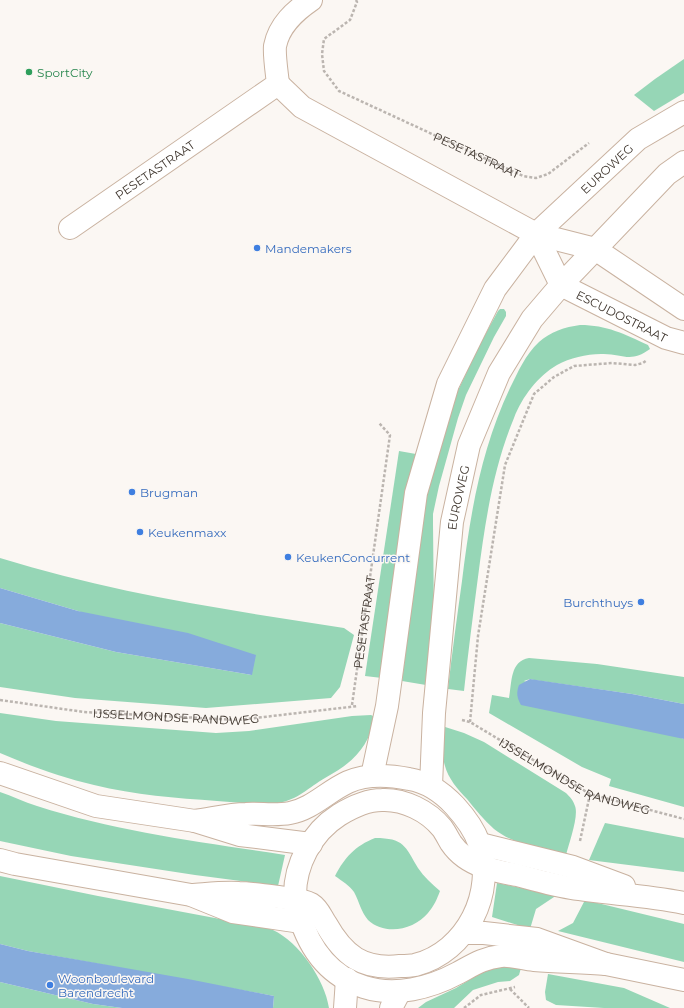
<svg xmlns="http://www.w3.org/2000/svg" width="684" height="1008" font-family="Montserrat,sans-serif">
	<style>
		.green { fill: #96d6b6 }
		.water { fill: #86abdc }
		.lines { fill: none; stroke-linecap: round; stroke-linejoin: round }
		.minor-casing { stroke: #c9b2a0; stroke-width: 24 }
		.secondary-casing { stroke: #c9b2a0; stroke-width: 24 }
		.path { stroke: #bbb5b0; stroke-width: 2.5; stroke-dasharray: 3 2; stroke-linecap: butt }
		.minor { stroke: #fff; stroke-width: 22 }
		.secondary { stroke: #fff; stroke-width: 22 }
		.leisure-dot { fill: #2e9e5b; stroke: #fbf7f3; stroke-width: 1.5 }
		.shop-dot { fill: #3f7fe0; stroke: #fbf7f3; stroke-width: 1.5 }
		.labels { text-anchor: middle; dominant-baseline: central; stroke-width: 3; stroke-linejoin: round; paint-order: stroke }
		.leisure-label { font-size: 12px; fill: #27864d; stroke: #fbf7f3; text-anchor: start }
		.street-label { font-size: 12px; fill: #3f362e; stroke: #fbf7f3 }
		.shop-label { font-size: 12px; fill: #366cbe; stroke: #fbf7f3; text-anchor: start }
	</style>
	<rect width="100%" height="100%" fill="#fbf7f3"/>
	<g class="green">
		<path d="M684,59v34l-30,18 -20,-16 21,-16z"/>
		<path d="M500,309h4l2,3v4l-12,21 -28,58 -8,23 -19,68 -6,28v10l1,98 -8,63 -24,-4 22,-172 5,-24 24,-84 26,-55 19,-35z"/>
		<path d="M580,325c27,0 44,9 68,20l2,4c-20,15 -28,4 -49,5 -15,0 -31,4 -44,11 -19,11 -35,32 -43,53 -21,50 -29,105 -36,159 -5,38 -10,76 -14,114l-16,-2c4,-36 9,-72 14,-108 8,-66 19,-132 48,-193 8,-16 15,-33 29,-46 11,-10 26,-15 41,-17z"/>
		<path d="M399,451l17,3 -34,224 -17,-2z"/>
		<path d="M0,558c112,35 228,52 344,70l10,7 -14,52 -9,11 -125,10 -131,-10 -75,-11v-64l116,29 136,23 -174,-64 -78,-23z"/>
		<path d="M529,658l68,6 87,13v27l-52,-10 -98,-14 -4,-1 -6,2 160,58v68l-75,-21 2,-7 -29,-12 -93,-54 3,-18 17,3c3,-16 1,-37 20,-40z"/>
		<path d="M0,713l56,8 160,12 33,-2 103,-15 19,-1 4,2c-7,32 -23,46 -50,61 -16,9 -27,22 -47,25 -20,3 -41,-1 -61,-2 -41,-3 -82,-6 -123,-16 -31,-7 -64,-19 -94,-32z"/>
		<path d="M442,726l22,7 20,9 82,51c4,4 7,7 9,13 4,10 -6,37 -9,49 -24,-6 -52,-10 -72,-26 -10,-9 -19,-20 -27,-30 -9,-9 -19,-21 -22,-33 -4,-13 -3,-27 -3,-40z"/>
		<path d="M0,792c12,4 24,10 37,14 81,26 165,36 248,49l-7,31 -83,-11 -124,-19 -71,-15z"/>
		<path d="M605,823l79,15v34l-95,-12z"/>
		<path d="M375,838c29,0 30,8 43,30 6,9 14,16 22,23 -3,8 -6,15 -12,22 -14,17 -43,23 -60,7 -7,-8 -9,-19 -14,-28 -5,-7 -12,-11 -19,-16 10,-19 20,-30 40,-38z"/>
		<path d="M0,876l98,20 160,30c5,1 10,2 15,4 26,12 52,50 56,78h-56l1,-12 -246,-45 -28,-7z"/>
		<path d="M497,883l60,12 -21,14 -6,20 -38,-12z"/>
		<path d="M585,900l99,24v38l-126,-31 15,-8z"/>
		<path d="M501,966l20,2 -2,7 -9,6 -12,1 -25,8 -19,18h-36l8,-6 30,-14 28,-17z"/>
		<path d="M548,974l76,14 46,20h-66l-48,-3 -10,-5 -1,-8z"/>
		<path d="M0,982l93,22 29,4h-122z"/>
	</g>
	<g class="water">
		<path d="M0,588l78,23 110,22 68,22 -4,20 -136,-23 -116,-29z"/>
		<path d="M530,679l102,15 52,10v35l-163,-34c-4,-7 -5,-12 -2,-20z"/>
		<path d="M0,944l28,7 160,28 86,17 -1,12h-151l-29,-4 -93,-22z"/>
	</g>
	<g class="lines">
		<defs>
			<g id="minor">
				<path d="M278,84l24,23 234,127 59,15 89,60"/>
				<path id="s5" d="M70,228l208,-144c-1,-10 -4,-29 -3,-38 4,-21 20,-35 36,-46"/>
				<path id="s6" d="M536,234l25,51 105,53 18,5"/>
				<path id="s7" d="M372,776l15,-70 29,-213 32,-109 47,-95 41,-55 102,-95 46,-27"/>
				<path id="s8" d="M431,786l3,-73 18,-191 17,-77 30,-72 33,-54 29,-34 106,-111 17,-12"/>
				<path d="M345,1008l2,-29"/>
				<path d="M391,1008l9,-17"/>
			</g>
			<g id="secondary">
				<path d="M0,773l96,33 99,15 45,14 71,9"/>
				<path d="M480,844l93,23 51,19"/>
				<path d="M0,860l15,4 176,31 42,17 68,10"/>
				<path d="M191,895c16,-1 32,-3 48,-2 13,0 27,3 40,4 10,2 22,2 32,7 8,5 10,13 15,20 18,32 37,46 74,42 5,0 10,0 15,-1 52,-13 81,-73 64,-122 -5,-14 -14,-26 -24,-37 -13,-14 -27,-24 -46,-27 -20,-4 -43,-5 -61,3 -20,9 -36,27 -58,31 -15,3 -30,0 -44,1 -17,0 -35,5 -51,7"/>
				<path d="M464,933h20l53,6 69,25 78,16"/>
				<path d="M606,964c-24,-2 -48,-2 -72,-4 -11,-1 -22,-5 -33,-4 -18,2 -28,9 -43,17 -28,15 -63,24 -94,14 -35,-11 -55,-39 -65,-73 -1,-5 -3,-11 -4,-16 -1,-33 17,-66 44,-83 13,-8 28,-15 43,-15 22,-1 46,11 60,28 3,4 6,10 9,15 8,12 19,19 33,24 10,4 22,6 33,8 18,5 36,10 54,13 37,6 75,7 113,15"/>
			</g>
		</defs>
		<use href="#minor" class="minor-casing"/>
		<use href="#secondary" class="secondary-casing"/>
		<g class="path">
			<path id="s1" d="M356,0l1,2 -7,18 -26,19 -2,15 2,17 15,20 184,85 13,2 12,-4 41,-31"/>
			<path id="s2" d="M0,700l84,12 154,8 120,-14"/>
			<path id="s3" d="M352,705l38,-270 -11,-12"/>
			<path id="s4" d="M462,720l8,2 120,72 94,25"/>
			<path d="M470,722l8,-86 27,-171 29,-71 20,-17 20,-11 38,-3 23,2 8,-2 4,-3"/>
			<path d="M580,841l10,-47"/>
			<path d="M510,989l19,19"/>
			<path d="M464,1008l17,-13 34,-8"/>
		</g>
		<use href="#minor" class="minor"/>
		<use href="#secondary" class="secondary"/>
	</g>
	<circle class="leisure-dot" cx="29" cy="72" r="4"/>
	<g class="shop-dot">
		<circle cx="257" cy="248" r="4"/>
		<circle cx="132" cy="492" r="4"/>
		<circle cx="140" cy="532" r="4"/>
		<circle cx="288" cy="557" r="4"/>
		<circle cx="641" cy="602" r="4"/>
		<circle cx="50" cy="985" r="4"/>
	</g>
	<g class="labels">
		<g class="leisure-label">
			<text x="37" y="72">SportCity</text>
		</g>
		<g class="street-label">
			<text stroke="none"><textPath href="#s1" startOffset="263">PESETASTRAAT</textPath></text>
			<text stroke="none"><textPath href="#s7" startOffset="671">EUROWEG</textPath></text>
			<text stroke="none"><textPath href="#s5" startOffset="103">PESETASTRAAT</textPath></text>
			<text stroke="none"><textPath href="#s6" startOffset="125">ESCUDOSTRAAT</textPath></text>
			<text stroke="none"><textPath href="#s8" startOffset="290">EUROWEG</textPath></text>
			<text stroke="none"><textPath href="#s3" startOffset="84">PESETASTRAAT</textPath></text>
			<text stroke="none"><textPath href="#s2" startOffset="177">IJSSELMONDSE RANDWEG</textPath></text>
			<text stroke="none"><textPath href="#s4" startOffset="127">IJSSELMONDSE RANDWEG</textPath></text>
		</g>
		<g class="shop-label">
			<text x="265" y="248">Mandemakers</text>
			<text x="140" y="492">Brugman</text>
			<text x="148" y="532">Keukenmaxx</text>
			<text x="296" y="557">KeukenConcurrent</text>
			<text x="633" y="602" text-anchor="end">Burchthuys</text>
			<text x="58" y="978">Woonboulevard<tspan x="58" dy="14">Barendrecht</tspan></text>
		</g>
	</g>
</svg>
